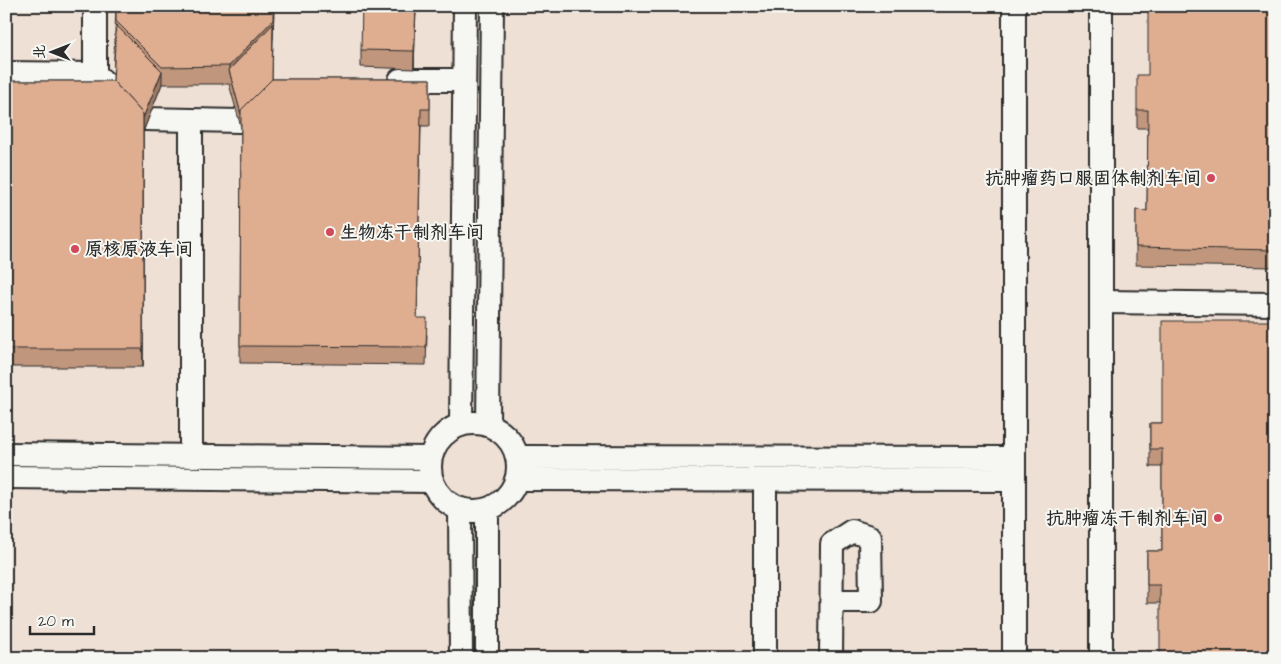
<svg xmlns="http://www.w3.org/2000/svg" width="1281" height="664" font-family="'Architects Daughter','LXGW WenKai TC',sans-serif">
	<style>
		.built { fill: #efe0d5 }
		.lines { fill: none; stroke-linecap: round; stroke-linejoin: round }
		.minor-casing { stroke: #2b2b2b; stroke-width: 26 }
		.minor { stroke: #f6f6f2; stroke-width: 22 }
		.wall { fill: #c0967d; stroke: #2b2b2b }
		.shaded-wall { fill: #9c7a66; stroke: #2b2b2b }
		.building { fill: #dfae91; stroke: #2b2b2b }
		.poi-dot { fill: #d1495b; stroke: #f6f6f2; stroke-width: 2 }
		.labels { text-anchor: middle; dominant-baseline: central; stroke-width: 4; stroke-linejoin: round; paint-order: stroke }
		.poi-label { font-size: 18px; font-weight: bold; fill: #2b2b2b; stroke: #f6f6f2; text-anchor: end }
	</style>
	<rect width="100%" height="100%" fill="#f6f6f2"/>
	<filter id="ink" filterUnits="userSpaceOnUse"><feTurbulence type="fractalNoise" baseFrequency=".02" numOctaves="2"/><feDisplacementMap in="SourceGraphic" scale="10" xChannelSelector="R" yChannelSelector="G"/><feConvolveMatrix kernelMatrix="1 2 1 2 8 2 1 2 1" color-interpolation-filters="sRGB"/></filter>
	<g filter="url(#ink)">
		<rect class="built" x="6" y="6" width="1269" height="652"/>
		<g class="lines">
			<defs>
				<g id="minor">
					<path d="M95,6v68"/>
					<path d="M1014,6v652"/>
					<path d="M1101,6v652"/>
					<path d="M6,73l89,1 50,45 94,2 22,-21"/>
					<path d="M400,80h64"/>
					<path d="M191,120v336"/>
					<path d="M1101,302l174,2"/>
					<circle cx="474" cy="467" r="44"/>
					<path d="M461,424l4,-418"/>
					<path d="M488,425l4,-419"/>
					<path d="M6,454l424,4"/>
					<path d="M517,457l497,1"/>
					<path d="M6,477l426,4"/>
					<path d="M517,479l497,1"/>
					<path d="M765,480v178"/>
					<path d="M460,509l1,149"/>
					<path d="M487,510v148"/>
					<path d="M831,658l1,-114 20,-13 18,6 1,64h-39"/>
				</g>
			</defs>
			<use href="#minor" class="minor-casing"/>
			<use href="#minor" class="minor"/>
		</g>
		<g class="wall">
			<path d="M116,6h158l-2,73h158v47h-9l-4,192 10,17 -1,30 -186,-2 1,-236 -12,-43h-67l-19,48v235h-137v-286h107z"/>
			<path d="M416,6l-2,63 -53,-2v-17z"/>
			<path d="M1275,6v261l-139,-2v-55l11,1 1,-83h-11v-18l11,-35z"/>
			<path d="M1275,321l-115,282h-13v-52h15v-84h-12v-44h12z"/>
		</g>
		<g class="shaded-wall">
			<path d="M274,6l-1,32 -32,76 -12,-44v-4z"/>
			<path d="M416,6l-2,63v-18z"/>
			<path d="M162,71v13l-19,48v235v-249z"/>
		</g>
		<g class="building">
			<path d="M116,6h157v14l-44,46 -67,1 -46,-46z"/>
			<path d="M362,6h54l-2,45 -53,-1z"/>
			<path d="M1148,6h127v244l-139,-3v-37l11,1 1,-101h-11v-35h11z"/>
			<path d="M273,24l-1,55 -31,31v4l-12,-44z"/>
			<path d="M116,25l46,46 -19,47v-4l-30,-33z"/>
			<path d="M272,79h158v30h-9l-4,209h10l-1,29 -186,-1 1,-236z"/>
			<path d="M6,81h107l30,33v235h-137z"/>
			<path d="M1162,321h113v337h-115v-73h-13v-34h15v-102h-12v-26h12z"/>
		</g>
	</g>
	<g class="poi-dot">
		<circle cx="1211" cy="178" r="5"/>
		<circle cx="330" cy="232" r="5"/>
		<circle cx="75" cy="249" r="5"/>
		<circle cx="1218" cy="518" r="5"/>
	</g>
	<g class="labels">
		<g class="poi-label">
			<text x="1201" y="178">抗肿瘤药口服固体制剂车间</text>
			<text x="340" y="232" text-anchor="start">生物冻干制剂车间</text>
			<text x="85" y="249" text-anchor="start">原核原液车间</text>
			<text x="1208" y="518">抗肿瘤冻干制剂车间</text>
		</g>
	</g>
	<rect width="1281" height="664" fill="none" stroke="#f6f6f2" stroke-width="25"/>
	<rect x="12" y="12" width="1256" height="639" fill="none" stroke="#2b2b2b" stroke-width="2" filter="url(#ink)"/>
	<g transform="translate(52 52) rotate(270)" stroke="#f6f6f2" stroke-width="4" paint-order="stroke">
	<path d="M0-4L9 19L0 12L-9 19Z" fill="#2b2b2b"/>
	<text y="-8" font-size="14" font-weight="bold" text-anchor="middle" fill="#2b2b2b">北</text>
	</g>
	<path d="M30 626v8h64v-8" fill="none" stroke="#2b2b2b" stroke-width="2.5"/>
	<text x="38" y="626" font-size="15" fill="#2b2b2b" stroke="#f6f6f2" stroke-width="4" paint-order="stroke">20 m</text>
</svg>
